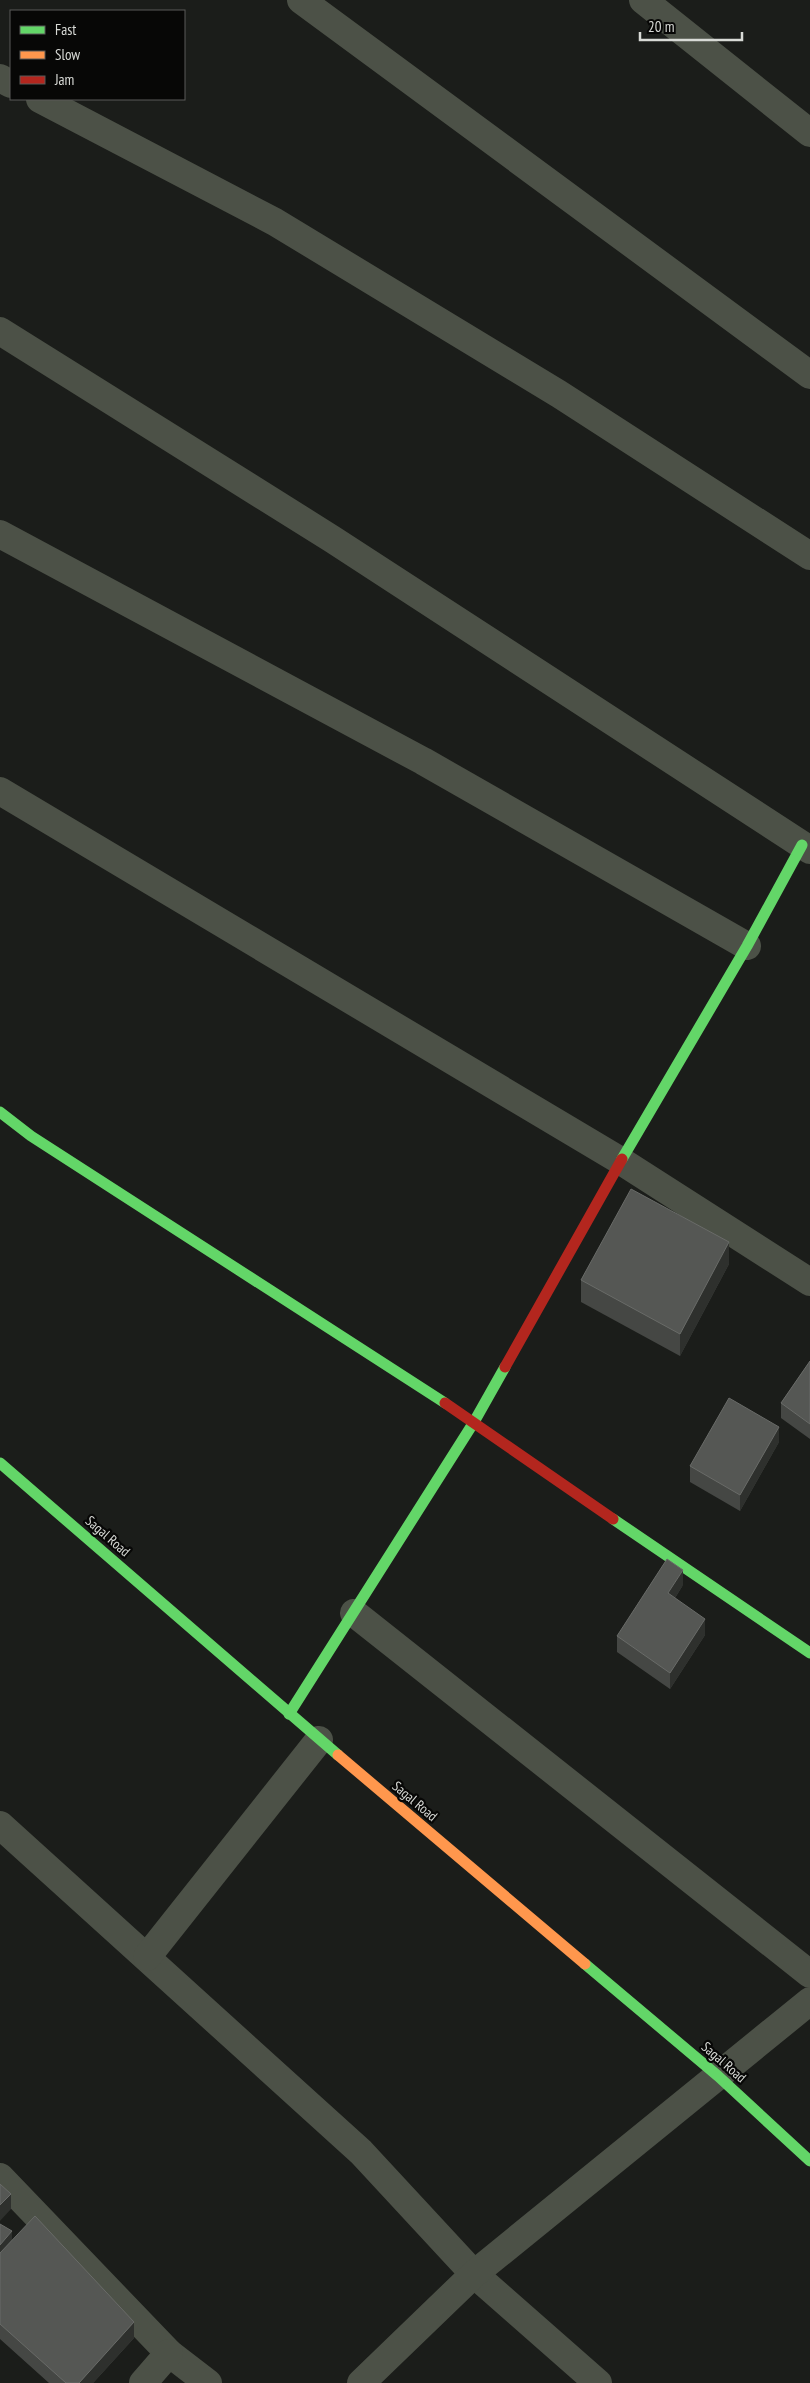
<svg xmlns="http://www.w3.org/2000/svg" width="810" height="2383" font-family="'PT Sans Narrow',sans-serif">
	<style>
		.lines { fill: none; stroke-linecap: round; stroke-linejoin: round }
		.street { stroke: #4c5147; stroke-width: 28 }
		.fast { stroke: #63d668; stroke-width: 11 }
		.slow { stroke: #ff974d; stroke-width: 11 }
		.jam { stroke: #b3261e; stroke-width: 11 }
		.wall { fill: #454744 }
		.shaded-wall { fill: #2e302d }
		.building { fill: #555754; stroke: #696b68 }
		.labels { text-anchor: middle; dominant-baseline: central; stroke-width: 4.5; stroke-linejoin: round; paint-order: stroke }
		.street-label { font-size: 14px; fill: #d8dad6; stroke: #070706 }
	</style>
	<rect width="100%" height="100%" fill="#1b1d1a"/>
	<g class="lines">
		<g class="street">
			<path d="M301,0l509,375"/>
			<path d="M643,0l167,133"/>
			<path d="M0,78l11,6"/>
			<path d="M40,99l235,123 284,172 251,162"/>
			<path d="M0,331l332,208 478,311"/>
			<path d="M0,534l423,227 324,185"/>
			<path d="M0,791l621,370 189,121"/>
			<path d="M354,1613l456,361"/>
			<path d="M0,1825l361,327 113,122 124,109"/>
			<path d="M147,1957l172,-217"/>
			<path d="M0,2177l169,176 39,30"/>
			<path d="M143,2383l26,-30"/>
			<path d="M361,2383l113,-109 336,-273"/>
		</g>
		<g class="fast">
			<path d="M0,1112l31,24 414,267"/>
			<path d="M622,1159l125,-213 55,-101"/>
			<path d="M0,1463l338,292"/>
			<path d="M613,1519l197,134"/>
			<path d="M289,1714l185,-292 31,-55"/>
			<path d="M585,1964l133,112 92,85"/>
		</g>
		<path class="slow" d="M338,1755l247,209"/>
		<g class="jam">
			<path d="M505,1367l117,-208"/>
			<path d="M445,1403l168,116"/>
		</g>
	</g>
	<g class="wall">
		<path d="M729,1264l-49,92 -99,-54v-22z"/>
		<path d="M810,1361v78l-29,-21v-15z"/>
		<path d="M779,1442l-39,69 -50,-29v-16z"/>
		<path d="M683,1585l-8,13 30,37 -35,54 -53,-37v-16z"/>
		<path d="M0,2224l12,17 122,97 -41,45h-44l-49,-44z"/>
	</g>
	<g class="shaded-wall">
		<path d="M729,1242v22l-49,92v-22z"/>
		<path d="M779,1427v15l-39,69v-16z"/>
		<path d="M683,1570v15l-15,24v-16z"/>
		<path d="M705,1619v16l-35,54v-16z"/>
		<path d="M11,2194v15l-11,12v-16z"/>
		<path d="M12,2231v15l-12,15v-16z"/>
		<path d="M134,2322v16l-41,45h-14z"/>
	</g>
	<g class="building">
		<path d="M631,1189l98,53 -49,92 -99,-54z"/>
		<path d="M810,1361v63l-29,-21z"/>
		<path d="M729,1398l50,29 -39,68 -50,-29z"/>
		<path d="M667,1559l16,11 -15,23 37,26 -35,54 -53,-37z"/>
		<path d="M0,2184l11,10 -11,11z"/>
		<path d="M35,2216l99,106 -55,61h-13l-66,-59v-71z"/>
		<path d="M0,2224l12,7 -12,14z"/>
	</g>
	<g class="labels">
		<g class="street-label">
			<text transform="translate(108 1536) rotate(41)">Sagal Road</text>
			<text transform="translate(415 1801) rotate(40)">Sagal Road</text>
			<text transform="translate(724 2062) rotate(41)">Sagal Road</text>
		</g>
	</g>
	<rect x="10" y="10" width="175" height="90" fill="#070706" stroke="#5b5b59"/>
	<rect x="20" y="26" width="25" height="8" fill="#63d668" stroke="#5b5b59"/>
	<text x="55" y="35" font-size="15" fill="#d8dad6">Fast</text>
	<rect x="20" y="51" width="25" height="8" fill="#ff974d" stroke="#5b5b59"/>
	<text x="55" y="60" font-size="15" fill="#d8dad6">Slow</text>
	<rect x="20" y="76" width="25" height="8" fill="#b3261e" stroke="#5b5b59"/>
	<text x="55" y="85" font-size="15" fill="#d8dad6">Jam</text>
	<path d="M640 32v8h102v-8" fill="none" stroke="#d8dad6" stroke-width="2.5"/>
	<text x="648" y="32" font-size="15" fill="#d8dad6" stroke="#070706" stroke-width="4" paint-order="stroke">20 m</text>
</svg>
